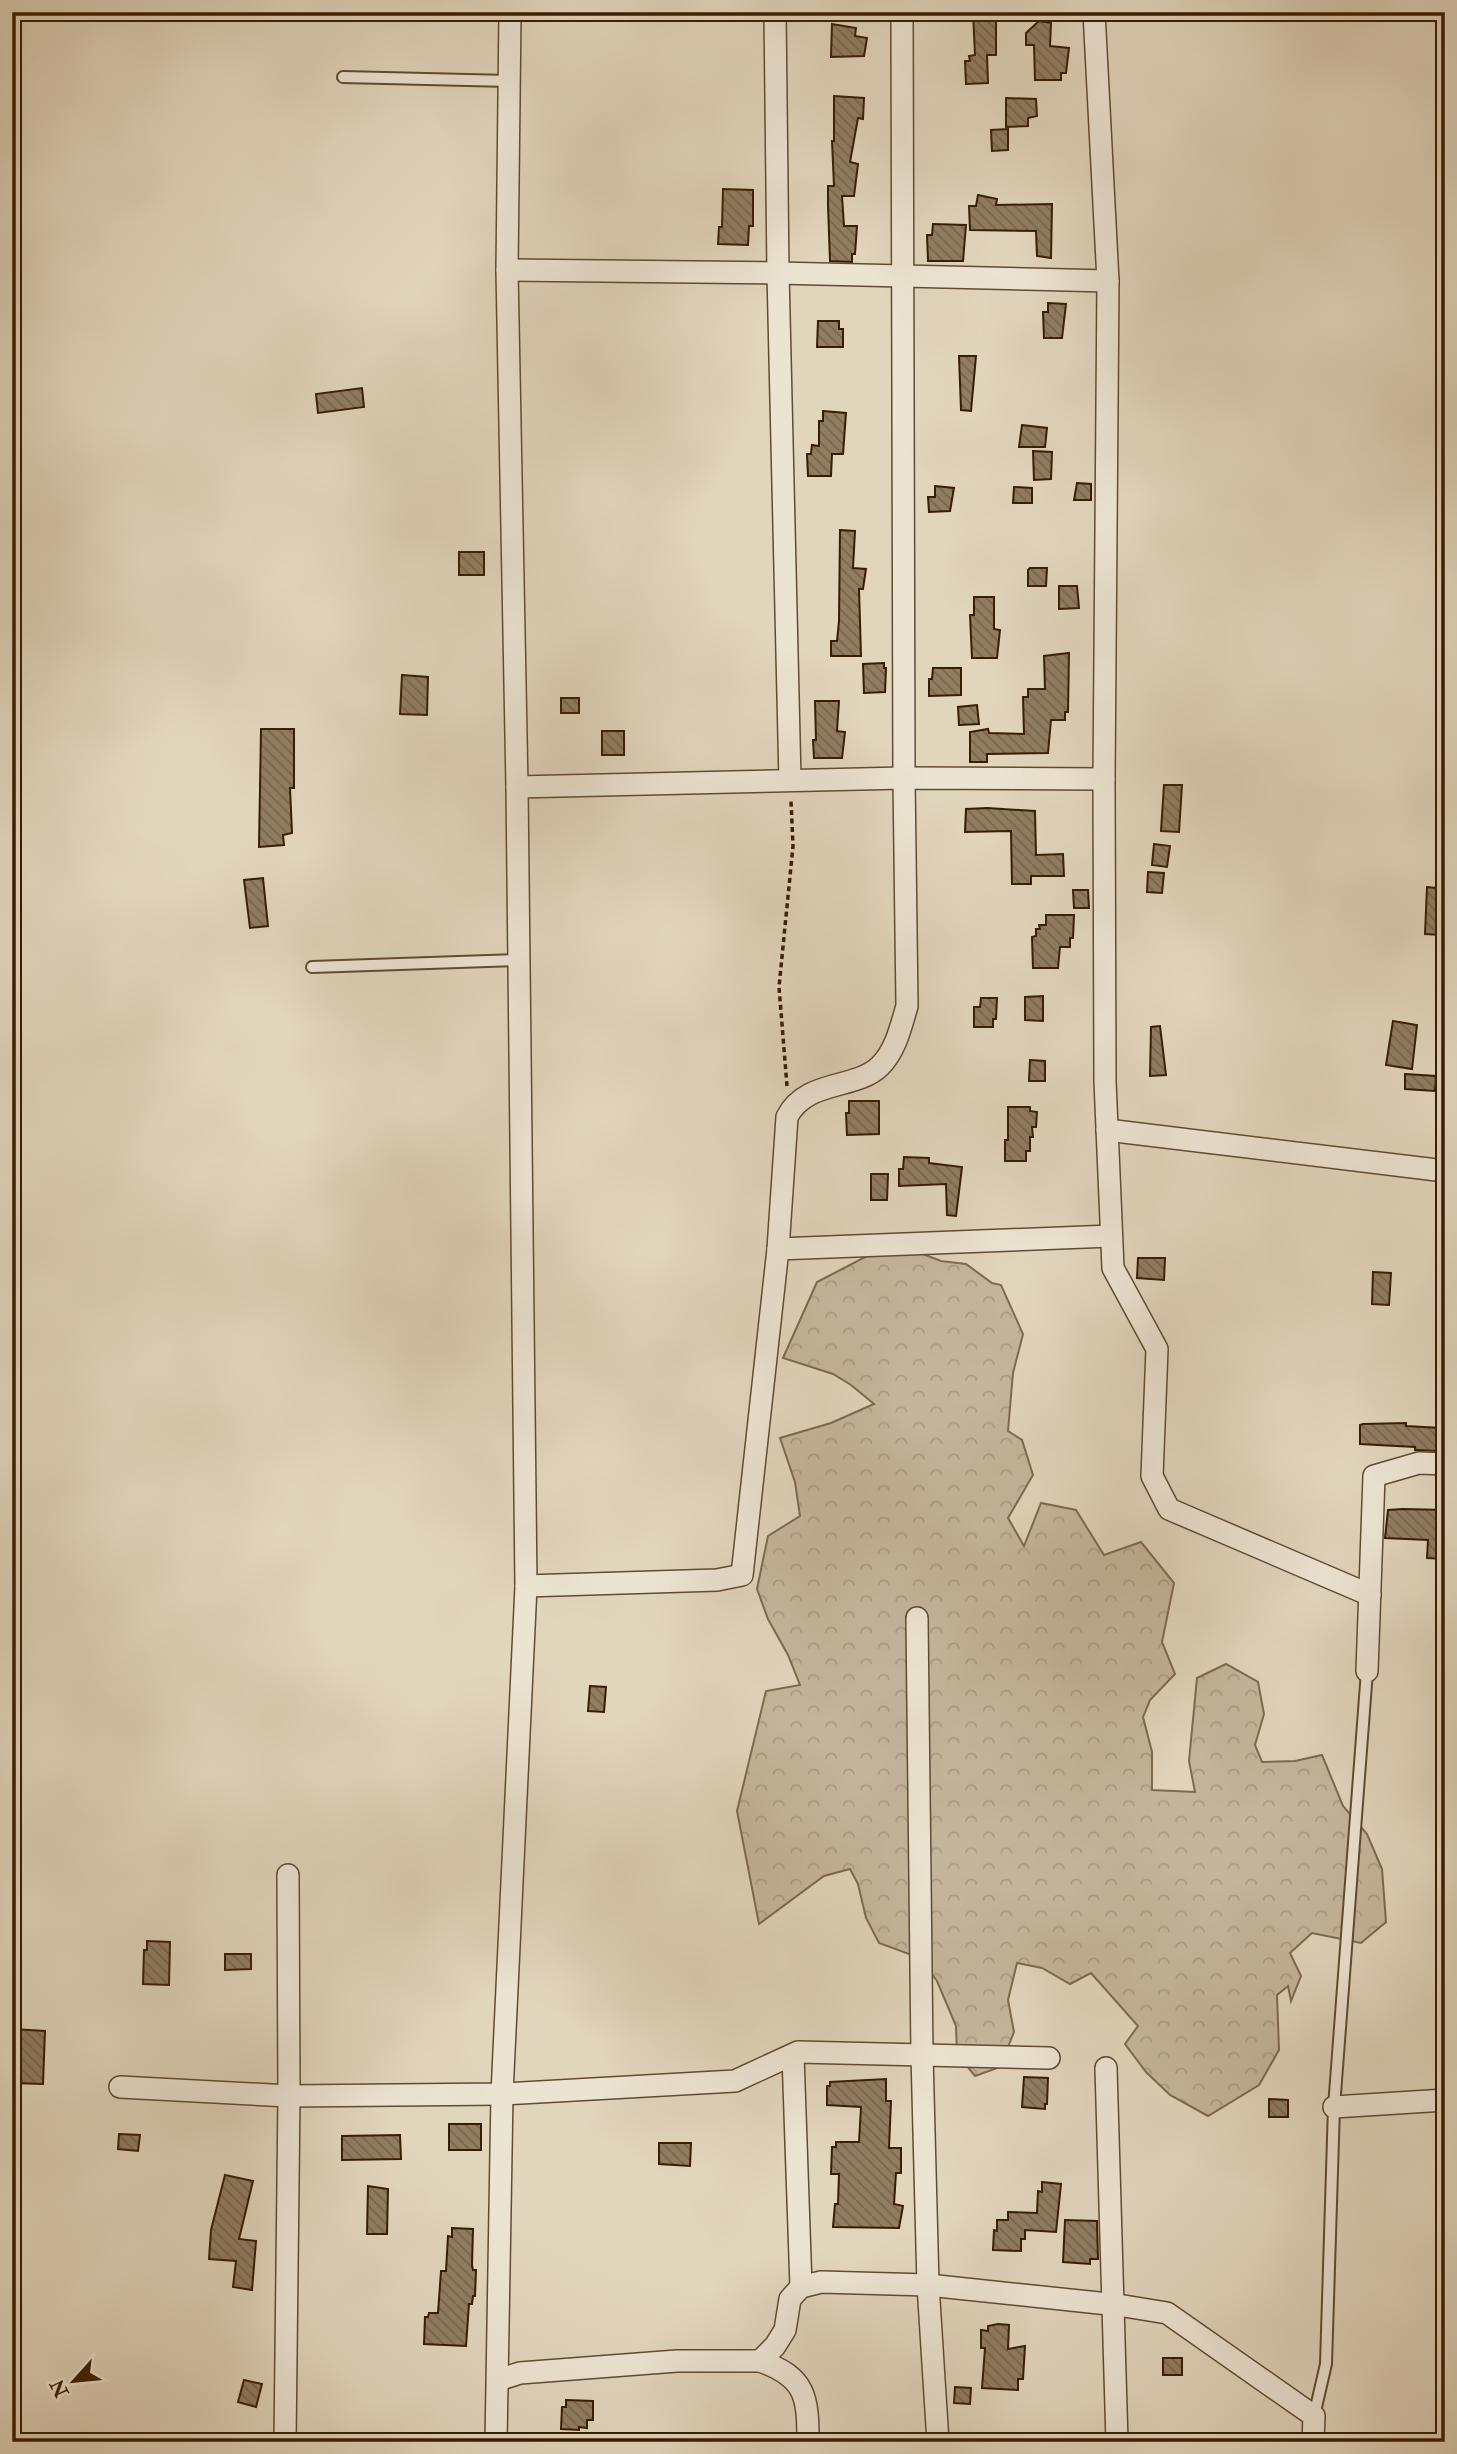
<svg xmlns="http://www.w3.org/2000/svg" width="1457" height="2454" font-family="'IM FELL Double Pica',serif">
	<style>
		.forest { fill: url(#forest-crowns); stroke: #7e6a4e; stroke-width: 2 }
		.building { fill: url(#building-back-hatch); stroke: #381d01; stroke-width: 2 }
		.lines { fill: none; stroke-linecap: round; stroke-linejoin: round }
		.lane-casing { stroke: #624b30; stroke-width: 14 }
		.street-casing { stroke: #624b30; stroke-width: 24 }
		.path { stroke: #381d01; stroke-width: 3.5; stroke-dasharray: 5 3.5; stroke-linecap: butt }
		.lane { stroke: #ece4d3; stroke-width: 10 }
		.street { stroke: #ece4d3; stroke-width: 21 }
	</style>
	<defs>
		<pattern id="forest-crowns" width="20" height="18" patternUnits="userSpaceOnUse" patternTransform="scale(1.75)"><rect width="20" height="18" fill="#c4b69c"/><path d="M2 6a3 3 0 1 1 6 0M12 15a3 3 0 1 1 6 0" fill="none" stroke="#a99c85"/></pattern>
		<pattern id="building-back-hatch" width="6" height="6" patternUnits="userSpaceOnUse" patternTransform="scale(1.75)"><rect width="6" height="6" fill="#907d62"/><path d="M-1 5l2 2M0 0l6 6M5-1l2 2" fill="none" stroke="#77664e"/></pattern>
	</defs>
	<rect width="100%" height="100%" fill="#e1d5bc"/>
	<filter id="stains"><feTurbulence type="fractalNoise" baseFrequency=".00286" numOctaves="4"/><feColorMatrix values="0 0 0 0 .2 0 0 0 0 .09 0 0 0 0 .02 0 0 0 .5 -.17"/></filter>
	<radialGradient id="worn" r=".72"><stop offset=".6" stop-color="#630" stop-opacity="0"/><stop offset="1" stop-color="#630" stop-opacity=".3"/></radialGradient>
	<path class="forest" d="M910,1249l31,12 25,3 26,19 9,2 22,49 -10,39 -5,58 14,9 11,35 -25,43 16,28 17,-43 35,7 28,45 37,-13 33,41 -12,59 13,32 -25,26 -7,17 9,35v38l43,2 -6,-31 8,-83 29,-14 32,18 6,32 -9,31 7,17 33,-1 27,-6 21,51 24,28 15,35 4,53 -25,21 -49,-10 -22,20 11,23 -10,25 -3,-15 -11,9 2,55 -20,35 -51,31 -38,-21 -24,-23 -21,-28 13,-18 -47,-53 -21,11 -28,-16 -25,-5 -9,37 6,32 -14,35 -25,9 -18,-22 -1,-28 -19,-45 -17,-23 -41,-15 -13,-25 -8,-34 -8,-15 -26,7 -65,48 -22,-113 29,-120 34,-6 -12,-30 -20,-36 -11,-30 11,-53 32,-20 -5,-34 -15,-44 51,-15 43,-19 -23,-19 -18,-11 -50,-16 34,-76 52,-27z"/>
	<g class="building">
		<path d="M973,12h18v8h5v35h-9l1,28 -22,1 -1,-23h5l-1,-5 6,-1z"/>
		<path d="M1039,21l12,2 -1,23 19,2 -3,25h-5v7h-26l-1,-35h-8v-12z"/>
		<path d="M832,24l24,4 -1,8 12,2 -3,18 -33,1z"/>
		<path d="M834,96l30,2 -1,21 -5,-1 -8,44 8,2 -4,32h-12l2,30h13l-2,28h-3v8l-22,-1 -2,-56v-19h6l-2,-45h2z"/>
		<path d="M1006,98l30,1 1,17 -9,2v8l-22,1z"/>
		<path d="M1008,129v21l-16,1 -1,-21z"/>
		<path d="M723,189l30,1v36h-4l-1,19 -30,-1 1,-17h3z"/>
		<path d="M978,195l19,4 -1,6 56,-1 -1,54 -14,-2 -1,-25 -66,-1 -1,-24h7z"/>
		<path d="M933,224l33,1 -3,36h-35l-1,-26h5z"/>
		<path d="M1048,303l18,1 -4,34h-18l-1,-26h5z"/>
		<path d="M818,321h21v8h4v18h-26z"/>
		<path d="M959,356h17l-5,55 -10,-1z"/>
		<path d="M362,388l2,19 -46,6 -2,-19z"/>
		<path d="M823,411l23,2 -3,41h-11l-1,22h-23l-1,-22h4l1,-9 7,1v-25h4z"/>
		<path d="M1022,425l25,3 -2,19h-26z"/>
		<path d="M1033,451l19,1 -1,27 -17,1z"/>
		<path d="M1077,483l14,1v16h-17z"/>
		<path d="M935,486l19,2 -4,23 -21,1 -1,-15h7z"/>
		<path d="M1014,487l18,1v15h-19z"/>
		<path d="M840,530l15,1 -2,37 13,1 -3,20h-4l2,67h-30v-15h6l2,-20z"/>
		<rect x="459" y="552" width="25" height="23"/>
		<path d="M1030,568h17l-1,18h-18v-16z"/>
		<path d="M1059,586h18l2,22 -20,1z"/>
		<path d="M974,597h20v32l6,1 -3,28h-25l-2,-43h4z"/>
		<path d="M1069,653l-1,59h-3v8h-14l-3,33 -61,1v8h-17v-30l18,-3 1,4 35,1 -1,-37h5v-8h17l-1,-33z"/>
		<path d="M884,663v5h2l-1,24 -21,1 -1,-29z"/>
		<path d="M933,668h28v27l-32,1v-17h3z"/>
		<path d="M402,675l26,2 -1,38 -27,-1z"/>
		<rect x="561" y="698" width="18" height="15"/>
		<path d="M815,701h24l-2,30 8,1 -3,26h-28l-1,-18h3z"/>
		<path d="M977,705l2,19 -20,1 -1,-18z"/>
		<path d="M261,729h33v59h-4l2,45 -9,2 1,10 -25,2z"/>
		<rect x="602" y="731" width="22" height="24"/>
		<path d="M1164,785h18l-3,47 -18,-1z"/>
		<path d="M987,808l48,3 1,44 27,-1 1,22h-33v8h-19l-1,-53 -46,1 1,-23z"/>
		<path d="M1154,844l16,2 -3,21 -15,-2z"/>
		<path d="M1148,872l16,1 -2,20 -15,-1z"/>
		<path d="M263,878l5,48 -18,2 -6,-48z"/>
		<path d="M1427,887l18,2 -4,46 -16,-1z"/>
		<path d="M1073,890h15l1,18h-15z"/>
		<path d="M1046,915h28l-1,23h-3v9h-10l-2,21h-25l-1,-31 4,-1v-7h4l-1,-4h7z"/>
		<path d="M1043,996v25l-18,-1v-23z"/>
		<path d="M981,998h16l-1,21h-3v8h-19v-20h6z"/>
		<path d="M1393,1021l24,4 -5,44 -26,-4z"/>
		<path d="M1160,1026l6,49 -16,1 1,-49z"/>
		<path d="M1030,1060l15,1v20h-16z"/>
		<path d="M1405,1074l31,2 -1,15 -30,-2z"/>
		<path d="M849,1101h30v33l-32,1 -1,-22h3z"/>
		<path d="M1008,1107h22v4l7,1 -1,15h-4l1,10h-3v14h-4v10h-21v-21h3z"/>
		<path d="M904,1157l25,1v5l33,4 -6,49 -9,-1 -1,-31 -47,2v-17h4z"/>
		<path d="M871,1174h17l-1,26h-16z"/>
		<path d="M1138,1258h27l-1,22 -27,-2z"/>
		<path d="M1373,1272l18,1 -2,32 -17,-1z"/>
		<path d="M1406,1423v3l35,2 -3,23 -23,-1v-3l-55,-3v-19l3,-1z"/>
		<path d="M1403,1509l42,1v49l-18,-1 1,-18 -43,-2 3,-28z"/>
		<path d="M590,1686l16,1 -2,25 -16,-1z"/>
		<path d="M147,1941l23,1 -1,43 -26,-1 1,-34h3z"/>
		<path d="M225,1954h26v15l-26,1z"/>
		<path d="M12,2029l33,2 -2,53 -31,-1z"/>
		<path d="M1024,2077l24,1 -1,26h-2v5l-23,-2z"/>
		<path d="M886,2079v22h5l-2,47h12v25h-5l-2,31 9,2 -4,22 -66,-1 2,-23h3l1,-30h-8l1,-27h4v-5h23l2,-35 -34,-2v-19h3v-4z"/>
		<path d="M1269,2099l19,1v17h-19z"/>
		<rect x="449" y="2124" width="32" height="26"/>
		<path d="M119,2134l21,1 -2,16 -20,-2z"/>
		<path d="M400,2135l1,24 -59,1v-24z"/>
		<path d="M659,2143h32l-1,23 -31,-2z"/>
		<path d="M225,2175l28,6 -14,58 17,2 -4,49 -19,-3 3,-26 -27,-2 2,-29z"/>
		<path d="M1042,2182l19,2 -5,48 -31,-2v9h-4v12l-28,-1 1,-20 3,1v-11h11v-8l29,1 1,-22 4,1z"/>
		<path d="M368,2186l20,3 -1,45h-20z"/>
		<path d="M1065,2220l32,1 1,38h-8v5l-27,-2z"/>
		<path d="M452,2228l21,1 -1,36 1,5h3l-1,26h-2l-1,8h-3l-3,42 -42,-2 1,-27h3l1,-4h9l3,-42h5l2,-35 4,1z"/>
		<path d="M998,2324l11,1 -1,24 17,-3 -2,33h-5v11l-36,-2 3,-40h-4v-18l7,1v-5z"/>
		<rect x="1163" y="2358" width="19" height="17"/>
		<path d="M244,2380l18,4 -6,23 -18,-5z"/>
		<path d="M955,2387l16,1 -1,16 -16,-1z"/>
		<path d="M566,2400l27,1v19h-6v8l-8,-1v3l-18,-1 1,-22h4z"/>
	</g>
	<g class="lines">
		<defs>
			<g id="lane">
				<path d="M343,77l166,4"/>
				<path d="M312,967l207,-7"/>
				<path d="M1314,2416l12,-52 8,-257 33,-436"/>
			</g>
			<g id="street">
				<path d="M775,12l3,261 12,507"/>
				<path d="M1094,12l14,269 -4,498 1,302 8,187 44,81 -5,127 17,33 201,86"/>
				<path d="M507,270l271,3 330,8"/>
				<path d="M517,787l387,-9 200,1"/>
				<path d="M1107,1130l338,41"/>
				<path d="M778,1249l9,-132c19,-38 69,-27 93,-51 16,-16 21,-40 27,-60l-3,-228 -2,-766"/>
				<path d="M526,1586l191,-6 25,-5 36,-326 333,-13"/>
				<path d="M917,1618l5,437 6,230 10,157"/>
				<path d="M1367,1671l7,-195 45,-13 26,1"/>
				<path d="M793,2055l8,232"/>
				<path d="M1106,2068l11,374"/>
				<path d="M120,2087l169,9 213,-2 233,-13 63,-29 251,6"/>
				<path d="M1334,2107l111,-7"/>
				<path d="M760,2361c46,16 48,36 48,81"/>
				<path d="M498,2380l22,-7 157,-12h83l15,-15 10,-16 5,-31 11,-12 20,-5 107,3 190,20 49,8 147,103 -1,26"/>
				<path d="M285,2442l4,-346 -1,-221"/>
				<path d="M496,2442l6,-348 24,-508 -9,-799 -10,-517 3,-258"/>
			</g>
		</defs>
		<use href="#lane" class="lane-casing"/>
		<use href="#street" class="street-casing"/>
		<path class="path" d="M787,1086l-8,-99 14,-141 -2,-45"/>
		<use href="#lane" class="lane"/>
		<use href="#street" class="street"/>
	</g>
	<rect width="1457" height="2454" fill="none" stroke="#e1d5bc" stroke-width="42"/>
	<rect x="14" y="14" width="1429" height="2426" fill="none" stroke="#381d01" stroke-width="3.5"/>
	<rect x="21" y="21" width="1415" height="2412" fill="none" stroke="#381d01" stroke-width="2"/>
	<g transform="translate(74 2381) rotate(243)" stroke="#ece4d3" stroke-width="5" paint-order="stroke">
	<path d="M0-5L12 26L0 18L-12 26Z" fill="#381d01"/>
	<text y="-10" font-size="19" font-weight="bold" text-anchor="middle" fill="#381d01">N</text>
	</g>
	<rect width="100%" height="100%" filter="url(#stains)"/>
	<rect width="100%" height="100%" fill="url(#worn)"/>
</svg>
